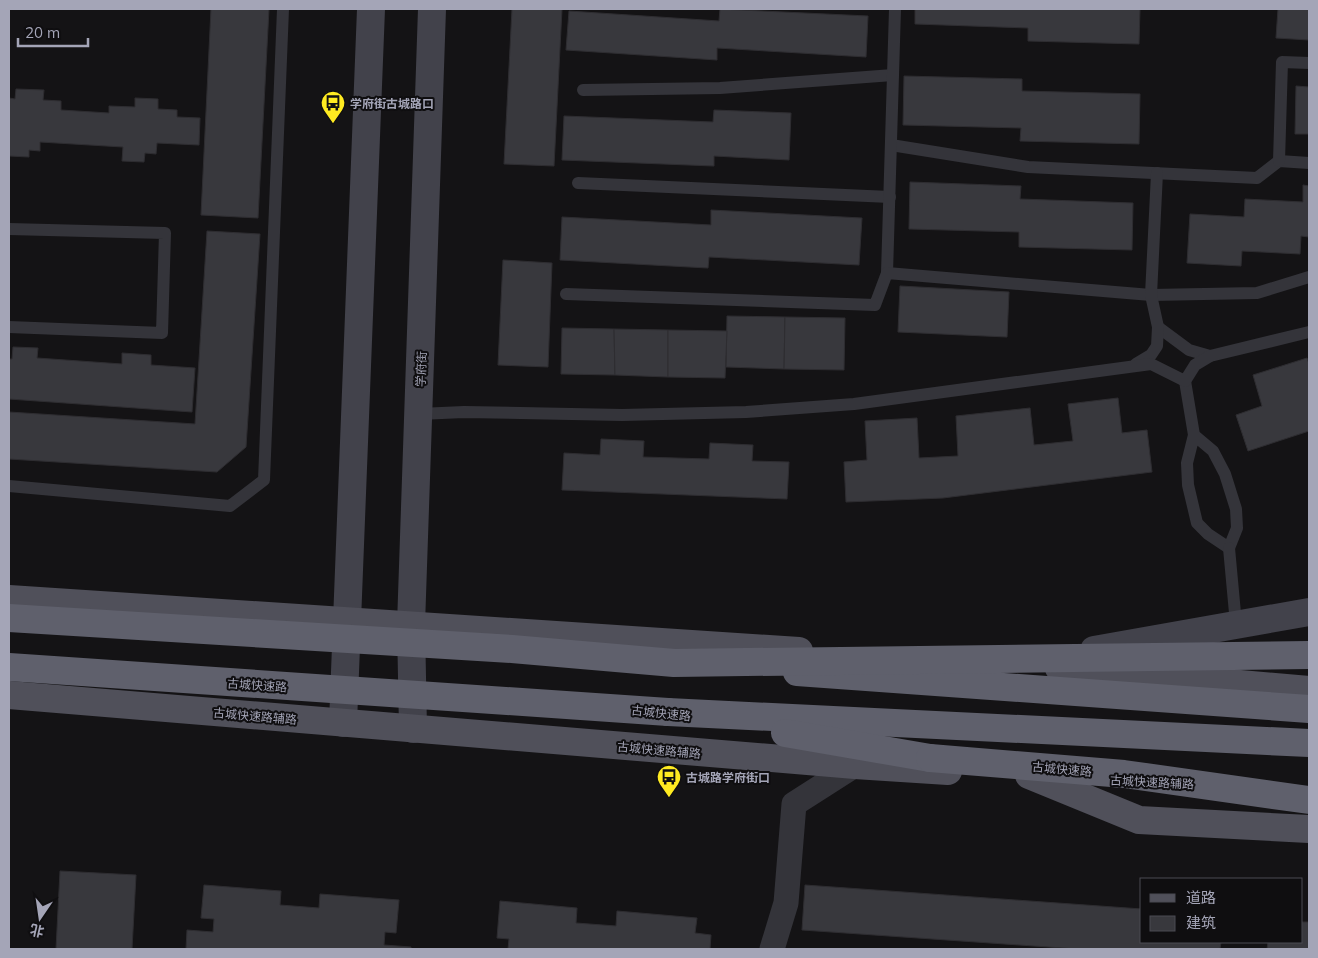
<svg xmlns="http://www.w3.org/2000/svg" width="1318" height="958" font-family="Mulish,'Noto Sans SC',sans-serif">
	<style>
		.building { fill: #38383d; stroke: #2e2d31 }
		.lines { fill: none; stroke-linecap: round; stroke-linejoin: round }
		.lane { stroke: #34343a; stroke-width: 12 }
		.street { stroke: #34343a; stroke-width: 25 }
		.secondary { stroke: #42424b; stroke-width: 28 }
		.primary { stroke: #50505a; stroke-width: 28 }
		.highway { stroke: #5f606c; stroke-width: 28 }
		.highway-bridge { stroke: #5f606c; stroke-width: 28 }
		.labels { text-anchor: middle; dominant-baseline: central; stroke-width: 4; stroke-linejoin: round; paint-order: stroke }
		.poi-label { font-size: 12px; font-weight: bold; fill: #a4a5b7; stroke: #0f0e10; text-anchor: start }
		.street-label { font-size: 12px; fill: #a4a5b7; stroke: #0f0e10 }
	</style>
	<rect width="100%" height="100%" fill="#141315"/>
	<g class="building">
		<path d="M211,9h58l-11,209 -57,-3z"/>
		<path d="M512,9h50l-8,157 -50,-2z"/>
		<path d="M720,9l148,7 -2,41 -149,-9v12l-151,-10 3,-39 150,10z"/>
		<path d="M915,9h225l-1,35 -111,-3v-13l-113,-4z"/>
		<path d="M1278,9h31v31l-33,-2z"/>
		<path d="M904,76l118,3v12l118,3 -1,50 -119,-3 1,-13 -118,-3z"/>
		<path d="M1296,86l13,1v47h-14z"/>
		<path d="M16,89l28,1 -1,10 18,1v9l48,3v-7l26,1v-9l23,1v10l19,1v7l23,1 -1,27 -42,-2 -1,11 -11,-1 -1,9 -22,-1 1,-14 -83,-5v9l-11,-1v7l-20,-1v-58l6,1z"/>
		<path d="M714,110l77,3 -2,47 -75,-4v10l-152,-6 2,-44 149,6z"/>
		<path d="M910,182l111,4 -1,13 113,4 -1,47 -113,-3v-15l-110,-3z"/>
		<path d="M1303,185l6,1v51l-8,-1 -1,18 -58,-3 -1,15 -54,-3 3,-49 54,3 1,-18 58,3z"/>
		<path d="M711,210l151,8 -3,47 -150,-8 -1,11 -148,-8 2,-43 149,8z"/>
		<path d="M207,231l53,3 -14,213 -29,25 -208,-13v-47l186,12z"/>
		<path d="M503,260l49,3 -4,104 -50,-2z"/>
		<path d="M900,286l109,6 -2,45 -109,-5z"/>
		<path d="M727,316l58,1 -1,52 -58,-2z"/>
		<path d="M785,317l60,1 -1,52 -60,-1z"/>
		<path d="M562,328l52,1 1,46 -54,-1z"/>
		<path d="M614,329l54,1v47l-53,-2z"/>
		<path d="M668,330l59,1 -2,47 -57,-1z"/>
		<path d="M13,347l25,1 -1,10 85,6v-11l29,2v10l44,3 -3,44 -183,-13v-40h3z"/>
		<path d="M1307,358l2,6v67l-61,20 -12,-36 26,-9 -9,-31z"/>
		<path d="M1118,398l4,35 25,-3 5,42 -209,26 -97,4 -2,-40 23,-2 -2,-39 52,-3 2,40 39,-2 -2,-40 74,-8 4,37 39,-4 -5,-37z"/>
		<path d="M601,439l43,2 -1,16 66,2 1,-16 43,2 -1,16 37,1 -2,37 -225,-9 2,-37 36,2z"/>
		<path d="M60,871l76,4 -4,74h-76z"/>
		<path d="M204,885l77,6 -1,14 39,3 1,-14 79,6 -3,33 -11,-1 -1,13 27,2v2h-225l1,-19 26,2 1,-13 -13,-1z"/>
		<path d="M805,885l337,24v33h79l-1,7h-143l-275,-19z"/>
		<path d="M500,901l77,7 -1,15 40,3 1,-15 80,7 -2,15 16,2 -1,14h-202l1,-10 -12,-1z"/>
		<path d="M1302,922h7v27h-42l1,-7h34z"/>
	</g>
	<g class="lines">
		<g class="lane">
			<path d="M583,90l137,-2 173,-13"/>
			<path d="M891,145l137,22 229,11 22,-17 30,2"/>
			<path d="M1279,161l3,-99 27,1"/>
			<path d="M578,183l312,14"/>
			<path d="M9,229l156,4 -3,100 -153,-6"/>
			<path d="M887,273l8,-264"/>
			<path d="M566,294l309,11 12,-32 264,22 106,-2 52,-16"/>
			<path d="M1158,327l31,23 21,6"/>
			<path d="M1136,364l15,-9 6,-9 1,-19 -7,-32 6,-122"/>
			<path d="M1185,381l9,54 -7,28 1,22 9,38 11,11 21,14 8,-20 -1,-19 -11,-35 -12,-23 -19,-16"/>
			<path d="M419,414l45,-2 158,3 124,-3 108,-8 297,-40 34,17 10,-16 15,-9 99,-24"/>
			<path d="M9,486l221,20 34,-26 19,-471"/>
			<path d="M1229,548l7,76"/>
		</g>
		<path class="street" d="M772,949l14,-46 8,-99 61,-39"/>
		<g class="secondary">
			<path d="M1094,650l215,-38"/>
			<path d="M343,723l28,-714"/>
			<path d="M413,729l-2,-104 21,-616"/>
		</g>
		<g class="primary">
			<path d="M9,599l790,52"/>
			<path d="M1059,668l250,22"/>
			<path d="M9,695l846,70 93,6"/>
			<path d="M1029,775l110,45 170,9"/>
		</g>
		<g class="highway">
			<path d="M797,672l512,37"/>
			<path d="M668,712l641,31"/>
			<path d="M785,733l145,25"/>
		</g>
		<g class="highway-bridge">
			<path d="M9,618l503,31 162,14 635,-8"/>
			<path d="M9,667l659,45"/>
			<path d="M930,758l194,16 185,26"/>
		</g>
	</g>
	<defs>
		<symbol id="bus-pin" viewBox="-11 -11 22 30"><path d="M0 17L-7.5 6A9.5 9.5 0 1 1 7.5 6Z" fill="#ffeb21" stroke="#0f0e10"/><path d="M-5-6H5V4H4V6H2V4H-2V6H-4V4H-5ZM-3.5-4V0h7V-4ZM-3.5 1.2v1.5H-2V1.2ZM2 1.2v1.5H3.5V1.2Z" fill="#111"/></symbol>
	</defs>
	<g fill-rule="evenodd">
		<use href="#bus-pin" x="319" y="89" width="28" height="38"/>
		<use href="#bus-pin" x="655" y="763" width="28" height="38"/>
	</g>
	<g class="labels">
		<g class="poi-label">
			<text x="350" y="103">学府街古城路口</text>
			<text x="686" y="777">古城路学府街口</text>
		</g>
		<g class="street-label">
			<text transform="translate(421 369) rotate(-88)">学府街</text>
			<text transform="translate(257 685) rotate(4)">古城快速路</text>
			<text transform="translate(661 713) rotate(6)">古城快速路</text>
			<text transform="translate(255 716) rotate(5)">古城快速路辅路</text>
			<text transform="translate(659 750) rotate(5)">古城快速路辅路</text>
			<text transform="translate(1062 769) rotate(5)">古城快速路</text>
			<text transform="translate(1152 782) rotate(3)">古城快速路辅路</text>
		</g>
	</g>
	<rect width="1318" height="958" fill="none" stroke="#a4a5b7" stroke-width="20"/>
	<rect x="1140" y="878" width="162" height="65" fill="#0f0e10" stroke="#4b4a53"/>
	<rect x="1150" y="894" width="25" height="8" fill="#50505a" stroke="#4b4a53"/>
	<text x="1186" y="903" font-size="15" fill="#a4a5b7">道路</text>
	<rect x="1150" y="916" width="25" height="15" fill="#38383d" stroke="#4b4a53"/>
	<text x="1186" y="928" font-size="15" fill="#a4a5b7">建筑</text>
	<g transform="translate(40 918) rotate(193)" stroke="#0f0e10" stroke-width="4" paint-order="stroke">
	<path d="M0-4L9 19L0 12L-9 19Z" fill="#a4a5b7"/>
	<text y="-8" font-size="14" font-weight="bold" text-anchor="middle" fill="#a4a5b7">北</text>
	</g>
	<path d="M18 38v8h70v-8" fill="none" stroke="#a4a5b7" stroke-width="2.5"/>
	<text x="25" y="38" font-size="15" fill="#a4a5b7" stroke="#0f0e10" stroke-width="4" paint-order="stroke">20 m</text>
</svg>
